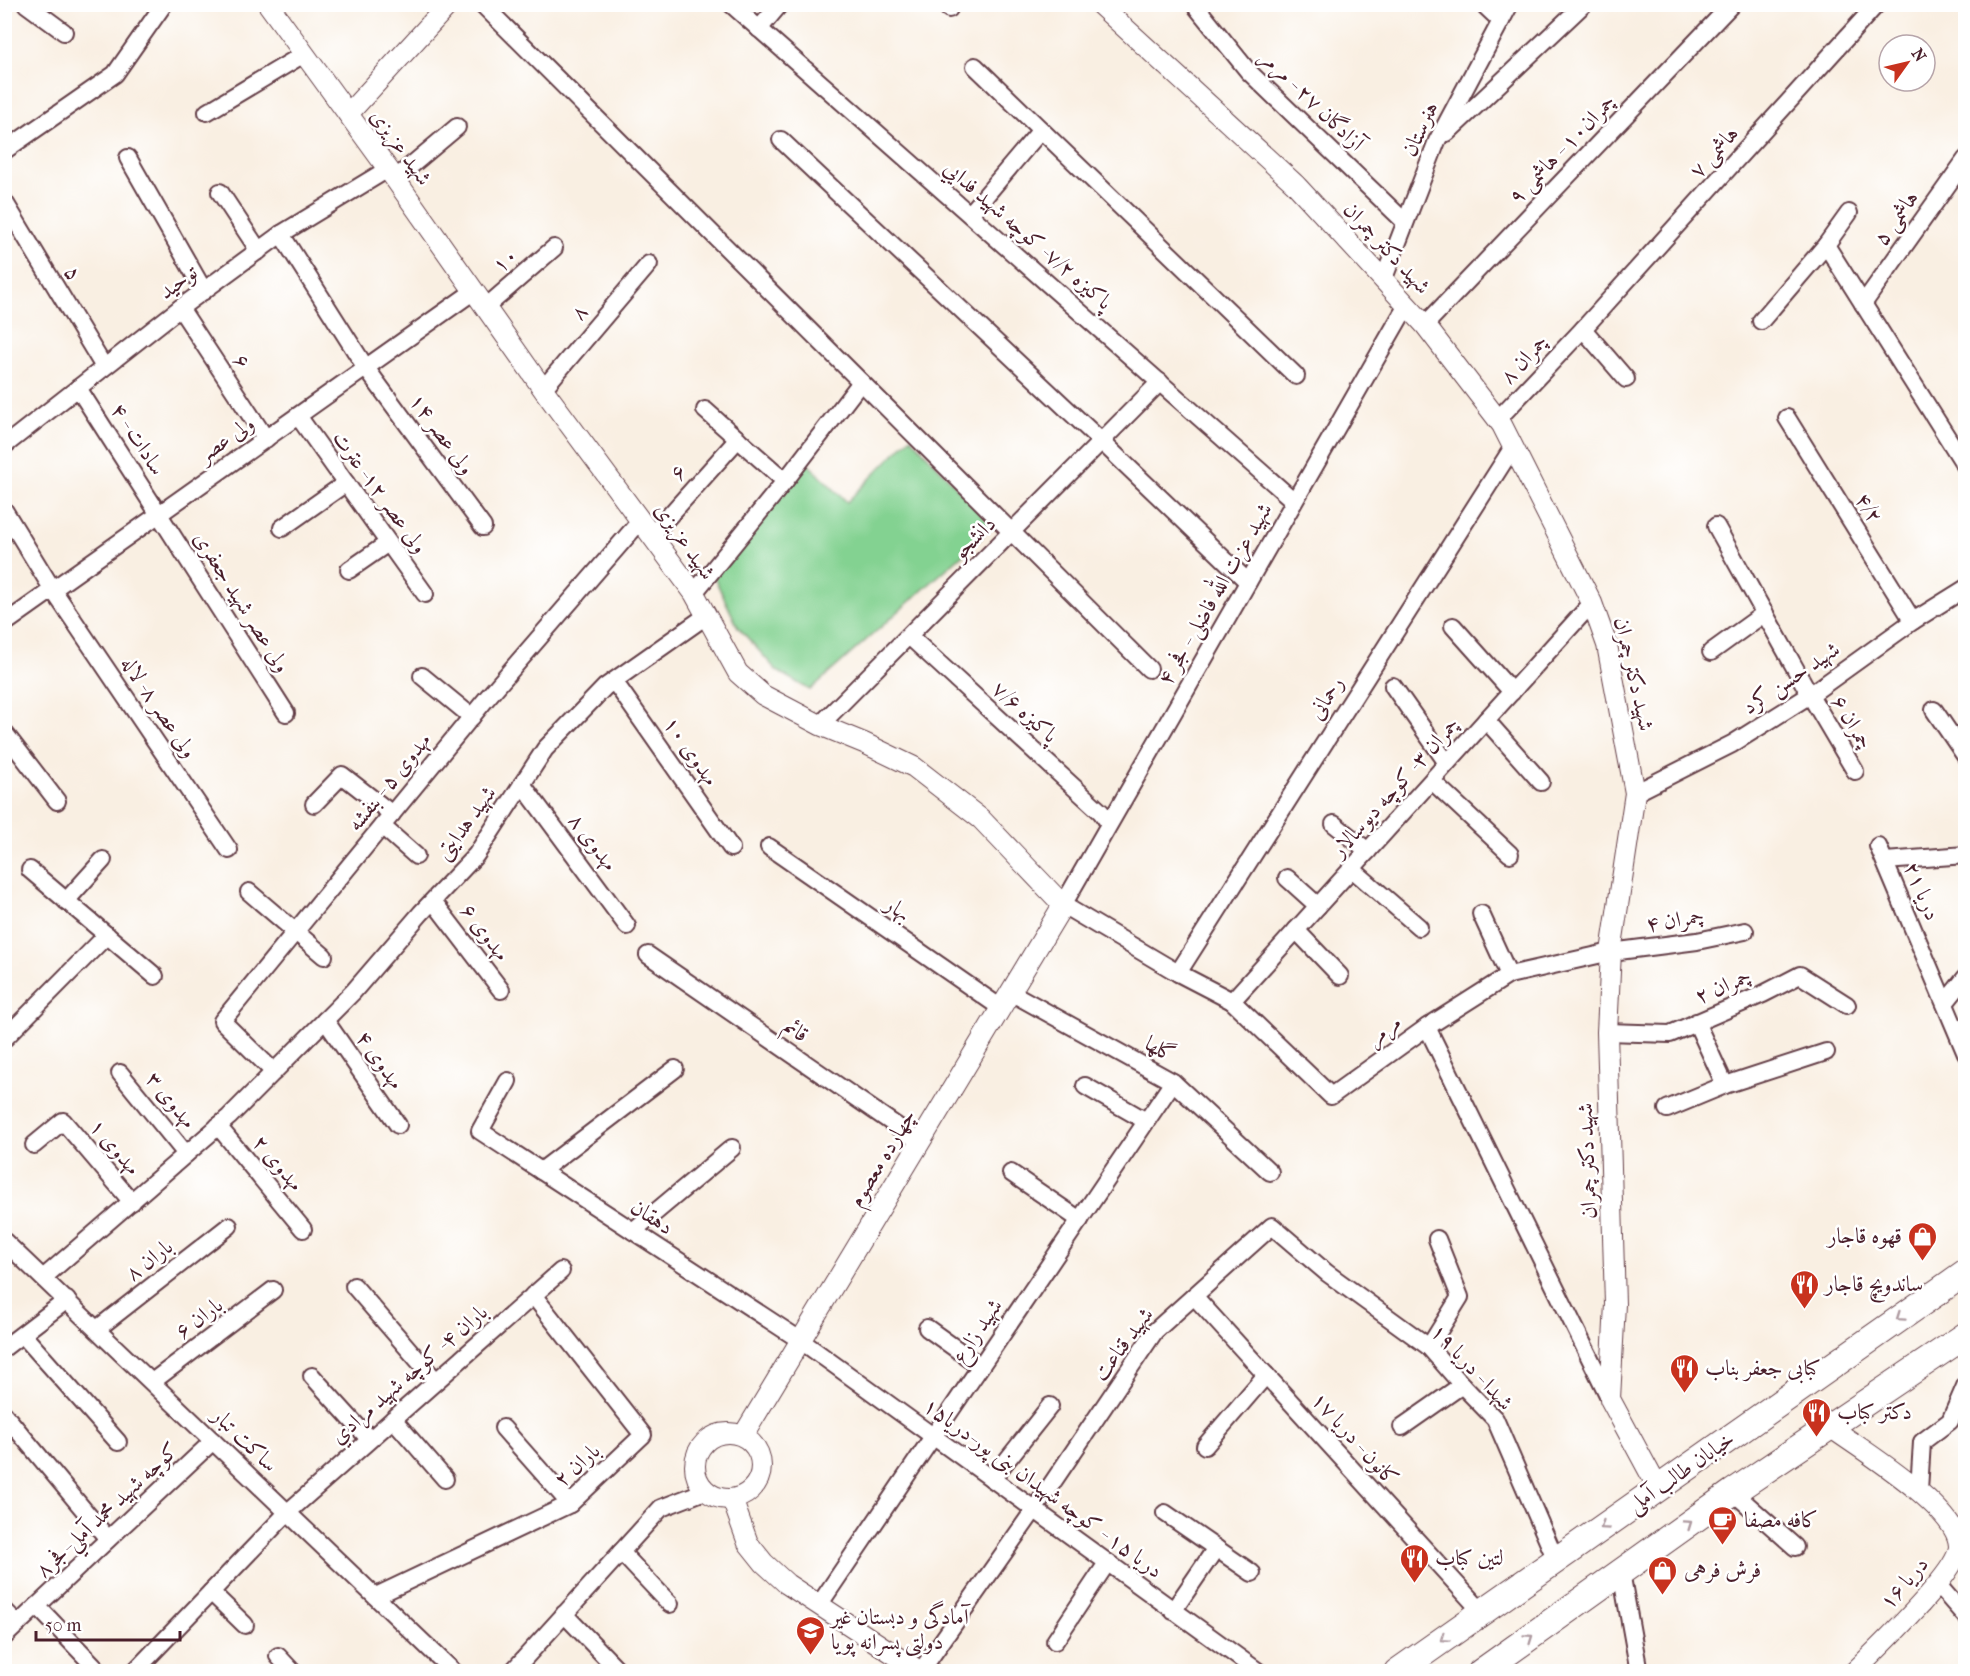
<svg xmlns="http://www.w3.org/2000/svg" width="1970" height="1676" font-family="'IM FELL French Canon',Amiri,serif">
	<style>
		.green { fill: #83d291; stroke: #66785e; stroke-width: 1.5 }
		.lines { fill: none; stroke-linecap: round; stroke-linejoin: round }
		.minor-casing { stroke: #643e46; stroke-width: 20 }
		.tertiary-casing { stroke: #643e46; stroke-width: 22 }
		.primary-casing { stroke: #643e46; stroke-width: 28 }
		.minor { stroke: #fff; stroke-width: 16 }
		.tertiary { stroke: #fff; stroke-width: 20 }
		.primary { stroke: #fff; stroke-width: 26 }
		.oneway { stroke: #ae9aa0 }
		.labels { text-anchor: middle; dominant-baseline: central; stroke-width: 5; stroke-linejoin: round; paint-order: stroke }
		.street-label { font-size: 22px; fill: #4a1f2b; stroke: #fff }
		.poi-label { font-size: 22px; fill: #4a1f2b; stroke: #fff; text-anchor: start }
	</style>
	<rect width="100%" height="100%" fill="#fff"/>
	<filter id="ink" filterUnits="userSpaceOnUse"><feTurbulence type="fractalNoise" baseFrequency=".0167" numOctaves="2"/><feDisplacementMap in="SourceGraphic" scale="12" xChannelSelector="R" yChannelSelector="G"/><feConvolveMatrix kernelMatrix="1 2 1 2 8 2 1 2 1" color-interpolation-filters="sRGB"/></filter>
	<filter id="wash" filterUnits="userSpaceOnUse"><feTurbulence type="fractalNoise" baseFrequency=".008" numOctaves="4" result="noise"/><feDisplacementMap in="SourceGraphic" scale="24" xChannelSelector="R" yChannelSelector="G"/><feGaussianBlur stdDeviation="1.35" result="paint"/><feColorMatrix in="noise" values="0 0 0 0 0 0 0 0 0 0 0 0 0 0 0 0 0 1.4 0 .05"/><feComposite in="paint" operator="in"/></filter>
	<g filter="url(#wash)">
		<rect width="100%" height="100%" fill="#f9efe2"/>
		<path class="green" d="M911,437l78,86 -9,16 -170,151 -33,-19 -39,-44 -24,-50 93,-114 40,39z"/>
	</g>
	<g filter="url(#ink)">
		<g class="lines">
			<defs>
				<g id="minor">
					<path d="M26,4l38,28"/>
					<path d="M482,4l667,665"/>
					<path d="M731,4l563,497"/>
					<path d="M944,4l5,5"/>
					<path d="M1194,4l54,67 157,151"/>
					<path d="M1483,4l18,17"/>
					<path d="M759,29l21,-25"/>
					<path d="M975,66l321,310"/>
					<path d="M207,112l97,-58"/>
					<path d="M1447,133l137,-129"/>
					<path d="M781,140l320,301 147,141"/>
					<path d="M4,151l111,-77 49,-70"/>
					<path d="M128,158l76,133"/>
					<path d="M395,179l62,-52"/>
					<path d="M220,192l39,59"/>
					<path d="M4,201l100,166"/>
					<path d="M970,214l71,-84"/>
					<path d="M281,234l85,134 117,159"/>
					<path d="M1826,245l140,222"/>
					<path d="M1384,278l53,-137 73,-137"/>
					<path d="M1863,304l103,-145"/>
					<path d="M1407,305l-344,600 115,68 54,28 99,95 96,-69 183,372"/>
					<path d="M486,307l68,-59"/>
					<path d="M180,308l86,131"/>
					<path d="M1761,321l65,-76 23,-32"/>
					<path d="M1425,325l307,-321"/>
					<path d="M1583,329l43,50"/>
					<path d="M78,388l208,325"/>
					<path d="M543,389l106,-125"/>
					<path d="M705,410l80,71"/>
					<path d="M298,416l127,178"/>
					<path d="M1787,418l126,203"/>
					<path d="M1497,420l86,-91 294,-325"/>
					<path d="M4,446l176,-138 101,-74 107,-65"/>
					<path d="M4,510l49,80 176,260"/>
					<path d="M1716,526l94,169 45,76"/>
					<path d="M282,528l64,-45"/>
					<path d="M652,535l86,-96"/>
					<path d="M349,570l39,-27"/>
					<path d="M694,593l91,-112 76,-99"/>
					<path d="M4,624l470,-333"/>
					<path d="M1453,626l59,66"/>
					<path d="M909,636l192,176 8,11"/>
					<path d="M1711,652l54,-39"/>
					<path d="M422,676l50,41"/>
					<path d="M614,681l117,167"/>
					<path d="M1393,686l54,77"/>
					<path d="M1934,710l32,47"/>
					<path d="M1486,720l55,62"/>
					<path d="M820,725l340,-343"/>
					<path d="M4,732l53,69"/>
					<path d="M1432,781l78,73"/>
					<path d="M522,784l105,142"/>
					<path d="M1635,793l97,-49 78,-49 103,-74 53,-33"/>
					<path d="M314,804l28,-29 50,39"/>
					<path d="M1334,824l34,27"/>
					<path d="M382,826l34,30"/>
					<path d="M1878,846l88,208"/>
					<path d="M769,847l232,161"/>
					<path d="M1885,861l81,-6"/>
					<path d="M1352,869l67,58"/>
					<path d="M30,870l125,106"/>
					<path d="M1287,878l31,28"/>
					<path d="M249,892l75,64"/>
					<path d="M66,901l37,-41"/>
					<path d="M433,901l68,89"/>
					<path d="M1481,914l28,61"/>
					<path d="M1296,930l44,46"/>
					<path d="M648,955l272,187"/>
					<path d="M1178,973l335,-526"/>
					<path d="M1010,992l163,90 97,90"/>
					<path d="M1232,1001l360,-398"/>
					<path d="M1945,1003l21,-26"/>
					<path d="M325,1020l73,105"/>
					<path d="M1696,1022l29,63"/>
					<path d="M1427,1027l82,-52 102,-23 86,-11 48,-10"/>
					<path d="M1607,1032l63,2 93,-40 37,-19 47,30"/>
					<path d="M4,1039l103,-104"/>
					<path d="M274,1072l-52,-51 265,-323 154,-178"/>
					<path d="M120,1073l66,81"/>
					<path d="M508,1081l-28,50 320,209 459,332"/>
					<path d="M1085,1086l61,35"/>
					<path d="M1667,1109l58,-24 101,-33"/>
					<path d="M218,1126l85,103"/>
					<path d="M34,1145l29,-24 69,81"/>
					<path d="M541,1171l134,-102"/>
					<path d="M1011,1173l69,47"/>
					<path d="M633,1231l99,-83"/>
					<path d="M4,1241l450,431"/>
					<path d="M43,1278l186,-161 124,-125 68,-79 55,-58 69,-106 60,-62 101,-71"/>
					<path d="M354,1286l82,95"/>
					<path d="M1194,1296l288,316"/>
					<path d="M927,1328l53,38"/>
					<path d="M97,1329l132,-103"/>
					<path d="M23,1335l95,107"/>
					<path d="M1429,1347l31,-50 -23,-58"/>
					<path d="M4,1348l63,-48"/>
					<path d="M312,1376l57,63"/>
					<path d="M152,1382l121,-92"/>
					<path d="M4,1414l104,125"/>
					<path d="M393,1419l52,60"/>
					<path d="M1402,1427l60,-42"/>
					<path d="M503,1428l67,76"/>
					<path d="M1205,1446l61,-71"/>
					<path d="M992,1479l58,-73"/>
					<path d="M1919,1490l3,-48 28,-21 16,-37"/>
					<path d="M1733,1492l62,55"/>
					<path d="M1165,1513l87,60"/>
					<path d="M621,1552l49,52"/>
					<path d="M1621,1572l18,100"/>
					<path d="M1938,1585l28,32"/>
					<path d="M211,1592l34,33"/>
					<path d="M376,1596l194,-92 73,-69 -110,-140"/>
					<path d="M819,1605l354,-523"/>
					<path d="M37,1606l63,66"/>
					<path d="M4,1610l14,14"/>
					<path d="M1173,1611l43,-63"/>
					<path d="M564,1614l56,58"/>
					<path d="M4,1637l209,-196"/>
					<path d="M1055,1641l52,-78"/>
					<path d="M278,1656l15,16"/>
					<path d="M921,1671l113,-161 121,-179 117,-105 55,47 102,74 33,38 33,34 61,141"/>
					<path d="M134,1672l154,-160 273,-241"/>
					<path d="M512,1672l149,-164 44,-17"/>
				</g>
				<g id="tertiary">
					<path d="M268,4l120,165 155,220 151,204 44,80 25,22 57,30 44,18 50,24 67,52 82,86 -320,531"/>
					<path d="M1099,4l196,180 130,141 77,100 90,178 15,42 28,148 -24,159 -4,80 8,272 -5,95 48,89"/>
					<path d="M348,114l101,-110"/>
					<path d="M1830,1427c29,21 128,81 129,119 0,26 -84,105 -105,126"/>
					<circle cx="728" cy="1466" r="33"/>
					<path d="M732,1499l16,44 16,20 23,21 134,88"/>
				</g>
				<g id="primary">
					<path d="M1397,1672l569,-400"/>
					<path d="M1481,1672l252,-180 233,-157"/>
				</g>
			</defs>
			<use href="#minor" class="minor-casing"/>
			<use href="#tertiary" class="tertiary-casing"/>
			<use href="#primary" class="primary-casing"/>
			<use href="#minor" class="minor"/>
			<use href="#tertiary" class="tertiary"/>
			<use href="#primary" class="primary"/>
		</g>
		<defs><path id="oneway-chevron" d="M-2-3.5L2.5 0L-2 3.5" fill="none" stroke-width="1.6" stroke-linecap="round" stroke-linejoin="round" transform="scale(1.5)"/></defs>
		<g class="oneway">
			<use href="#oneway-chevron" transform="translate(1900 1317) rotate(145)"/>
			<use href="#oneway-chevron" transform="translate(1688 1524) rotate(-35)"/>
			<use href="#oneway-chevron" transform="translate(1604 1526) rotate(145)"/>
			<use href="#oneway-chevron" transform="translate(1444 1638) rotate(145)"/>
			<use href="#oneway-chevron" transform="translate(1529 1638) rotate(-35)"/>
		</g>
	</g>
	<defs>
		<symbol id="shop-pin" viewBox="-11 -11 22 30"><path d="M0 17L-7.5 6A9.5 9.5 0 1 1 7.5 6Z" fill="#c8321e" stroke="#fff"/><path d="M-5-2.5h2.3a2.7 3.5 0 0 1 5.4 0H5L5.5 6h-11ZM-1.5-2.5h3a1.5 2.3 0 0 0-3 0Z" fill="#fff"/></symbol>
		<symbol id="restaurant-pin" viewBox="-11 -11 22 30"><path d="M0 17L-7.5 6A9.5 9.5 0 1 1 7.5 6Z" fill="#c8321e" stroke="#fff"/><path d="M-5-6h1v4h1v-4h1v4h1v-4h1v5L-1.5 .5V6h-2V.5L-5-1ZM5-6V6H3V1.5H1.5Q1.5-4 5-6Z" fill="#fff"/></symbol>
		<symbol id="cafe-pin" viewBox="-11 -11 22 30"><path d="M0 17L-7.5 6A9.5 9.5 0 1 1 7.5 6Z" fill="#c8321e" stroke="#fff"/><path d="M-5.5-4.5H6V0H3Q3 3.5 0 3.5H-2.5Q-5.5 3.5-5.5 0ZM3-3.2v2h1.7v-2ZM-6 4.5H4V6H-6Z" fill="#fff"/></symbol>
		<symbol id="school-pin" viewBox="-11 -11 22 30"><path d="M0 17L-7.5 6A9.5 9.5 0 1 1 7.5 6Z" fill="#c8321e" stroke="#fff"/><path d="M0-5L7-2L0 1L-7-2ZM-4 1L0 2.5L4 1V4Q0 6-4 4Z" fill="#fff"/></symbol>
	</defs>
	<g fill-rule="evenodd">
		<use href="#shop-pin" x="1906" y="1220" width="33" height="45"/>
		<use href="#restaurant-pin" x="1788" y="1268" width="33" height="45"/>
		<use href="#restaurant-pin" x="1668" y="1352" width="33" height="45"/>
		<use href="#restaurant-pin" x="1800" y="1396" width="33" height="45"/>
		<use href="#cafe-pin" x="1706" y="1504" width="33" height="45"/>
		<use href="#restaurant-pin" x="1398" y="1542" width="33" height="45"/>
		<use href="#shop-pin" x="1646" y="1554" width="33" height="45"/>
		<use href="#school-pin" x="794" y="1614" width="33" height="45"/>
	</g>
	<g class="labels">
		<g class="street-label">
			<text transform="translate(1312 100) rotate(44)">آزادگان ۲۷ - مرمر</text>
			<text transform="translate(1420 129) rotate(-65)">هنرستان</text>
			<text transform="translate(401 147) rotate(54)">شهید عزیزی</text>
			<text transform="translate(1562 149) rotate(-46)">چمران۱۰ - هاشمی ۹</text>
			<text transform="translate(1714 152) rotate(-48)">هاشمی ۷</text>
			<text transform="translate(1896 218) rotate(-55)">هاشمی ۵</text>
			<text transform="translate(1028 235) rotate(41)">پاکیزه ۷/۲- كوچه شهيد فدايي</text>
			<text transform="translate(1387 248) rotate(47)">شهید دکتر چمران</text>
			<text transform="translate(505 260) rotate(-41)">۱۰</text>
			<text transform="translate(73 273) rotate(59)">۵</text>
			<text transform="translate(178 282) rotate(-37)">توحید</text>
			<text transform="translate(579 312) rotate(-50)">۸</text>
			<text transform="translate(1524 359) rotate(-47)">چمران ۸</text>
			<text transform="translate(242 361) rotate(57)">۶</text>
			<text transform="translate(442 434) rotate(54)">ولی عصر ۱۴</text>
			<text transform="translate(138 439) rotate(57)">۴ - سادات</text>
			<text transform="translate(226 439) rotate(-35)">ولی عصر</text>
			<text transform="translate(678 472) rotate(-48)">۶</text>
			<text transform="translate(380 492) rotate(54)">ولی عصر ۱۲- عترت</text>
			<text transform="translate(1869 508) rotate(58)">۴/۲</text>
			<text transform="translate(974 538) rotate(-45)">دانشجو</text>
			<text transform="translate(685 541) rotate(55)">شهید عزیزی</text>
			<text transform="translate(1215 594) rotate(-60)">شهید عزت الله فاضلی - فجر ۴</text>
			<text transform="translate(242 602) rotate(58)">ولی عصر شهید جعفری</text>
			<text transform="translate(1634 674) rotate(77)">شهید دکتر چمران</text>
			<text transform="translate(1791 678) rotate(-34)">شهید حسن کرد</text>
			<text transform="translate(1326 698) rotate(-58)">رحمانی</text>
			<text transform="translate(159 707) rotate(56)">ولی عصر ۸- لاله</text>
			<text transform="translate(1025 712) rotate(42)">پاکیزه ۷/۶</text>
			<text transform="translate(1852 722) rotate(59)">چمران ۶</text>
			<text transform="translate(691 751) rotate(55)">مهدوی ۱۰</text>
			<text transform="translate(389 782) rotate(-51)">مهدوی ۵ - بنفشه</text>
			<text transform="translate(1395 787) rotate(-48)">چمران ۳- كوچه ديوسالار</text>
			<text transform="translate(466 823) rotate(-54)">شهید هدایتی</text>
			<text transform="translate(593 842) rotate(53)">مهدوی ۸</text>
			<text transform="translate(1922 891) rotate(67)">دریا ۲۱</text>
			<text transform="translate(898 909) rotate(35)">بهار</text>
			<text transform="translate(1675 920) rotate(-9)">چمران ۴</text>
			<text transform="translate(485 932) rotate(53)">مهدوی ۶</text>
			<text transform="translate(1723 986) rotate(-23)">چمران ۲</text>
			<text transform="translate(796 1030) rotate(35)">قائم</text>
			<text transform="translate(1384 1030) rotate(-36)">مرمر</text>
			<text transform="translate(1160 1049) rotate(29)">گلها</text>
			<text transform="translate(380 1060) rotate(55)">مهدوی ۴</text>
			<text transform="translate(171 1100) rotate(51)">مهدوی ۳</text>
			<text transform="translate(115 1147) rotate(50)">مهدوی ۱</text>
			<text transform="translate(882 1158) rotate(-59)">چهارده معصوم</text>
			<text transform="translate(1587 1161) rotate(-92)">شهید دکتر چمران</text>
			<text transform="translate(278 1163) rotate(50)">مهدوی ۲</text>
			<text transform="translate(652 1217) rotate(33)">دهقان</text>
			<text transform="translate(149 1260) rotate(-38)">باران ۸</text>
			<text transform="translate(199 1318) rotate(-37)">باران ۶</text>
			<text transform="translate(977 1331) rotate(-56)">شهید زارع</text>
			<text transform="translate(1123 1344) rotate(-53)">شهید قناعت</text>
			<text transform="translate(1472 1367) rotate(47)">شهدا - دریا ۱۹</text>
			<text transform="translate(409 1374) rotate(-41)">باران ۴- كوچه شهيد مرادي</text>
			<text transform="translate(1355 1439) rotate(48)">کانون - دریا ۱۷</text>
			<text transform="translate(245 1440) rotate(44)">ساکت تبار</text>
			<text transform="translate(577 1465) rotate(-42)">باران ۲</text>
			<text transform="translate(1681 1472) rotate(-35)">خیابان طالب آملی</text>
			<text transform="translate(1043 1488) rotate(36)">دریا ۱۵ - كوچه شهيدان بنی پور-دريا۱۵</text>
			<text transform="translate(107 1510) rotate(-43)">كوچه شهيد محمد آملي-فجر۸</text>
			<text transform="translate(1904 1583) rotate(-49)">دریا ۱۶</text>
		</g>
		<g class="poi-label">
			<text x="1902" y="1236" text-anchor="end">قهوه قاجار</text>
			<text x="1825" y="1284">ساندویچ قاجار</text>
			<text x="1705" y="1368">کبابی جعفر بناب</text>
			<text x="1837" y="1412">دكتر كباب</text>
			<text x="1744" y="1520">کافه مصفا</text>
			<text x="1435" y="1558">لتین کباب</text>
			<text x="1684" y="1570">فرش فرهی</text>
			<text x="831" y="1617">آمادگی و دبستان غیر<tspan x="831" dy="25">دولتی پسرانه پویا</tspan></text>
		</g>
	</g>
	<rect width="1970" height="1676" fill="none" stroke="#fff" stroke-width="24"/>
	<g transform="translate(1907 63) rotate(56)"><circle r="28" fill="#ffffff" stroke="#b7a5aa" stroke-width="1.5"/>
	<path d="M0-4.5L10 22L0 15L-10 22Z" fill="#c8321e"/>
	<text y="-9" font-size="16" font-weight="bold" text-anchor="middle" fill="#4a1f2b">N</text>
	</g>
	<path d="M36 1631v9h144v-9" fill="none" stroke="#4a1f2b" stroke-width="3"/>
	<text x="45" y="1631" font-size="18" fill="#4a1f2b" stroke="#ffffff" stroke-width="4.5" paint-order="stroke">50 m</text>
</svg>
